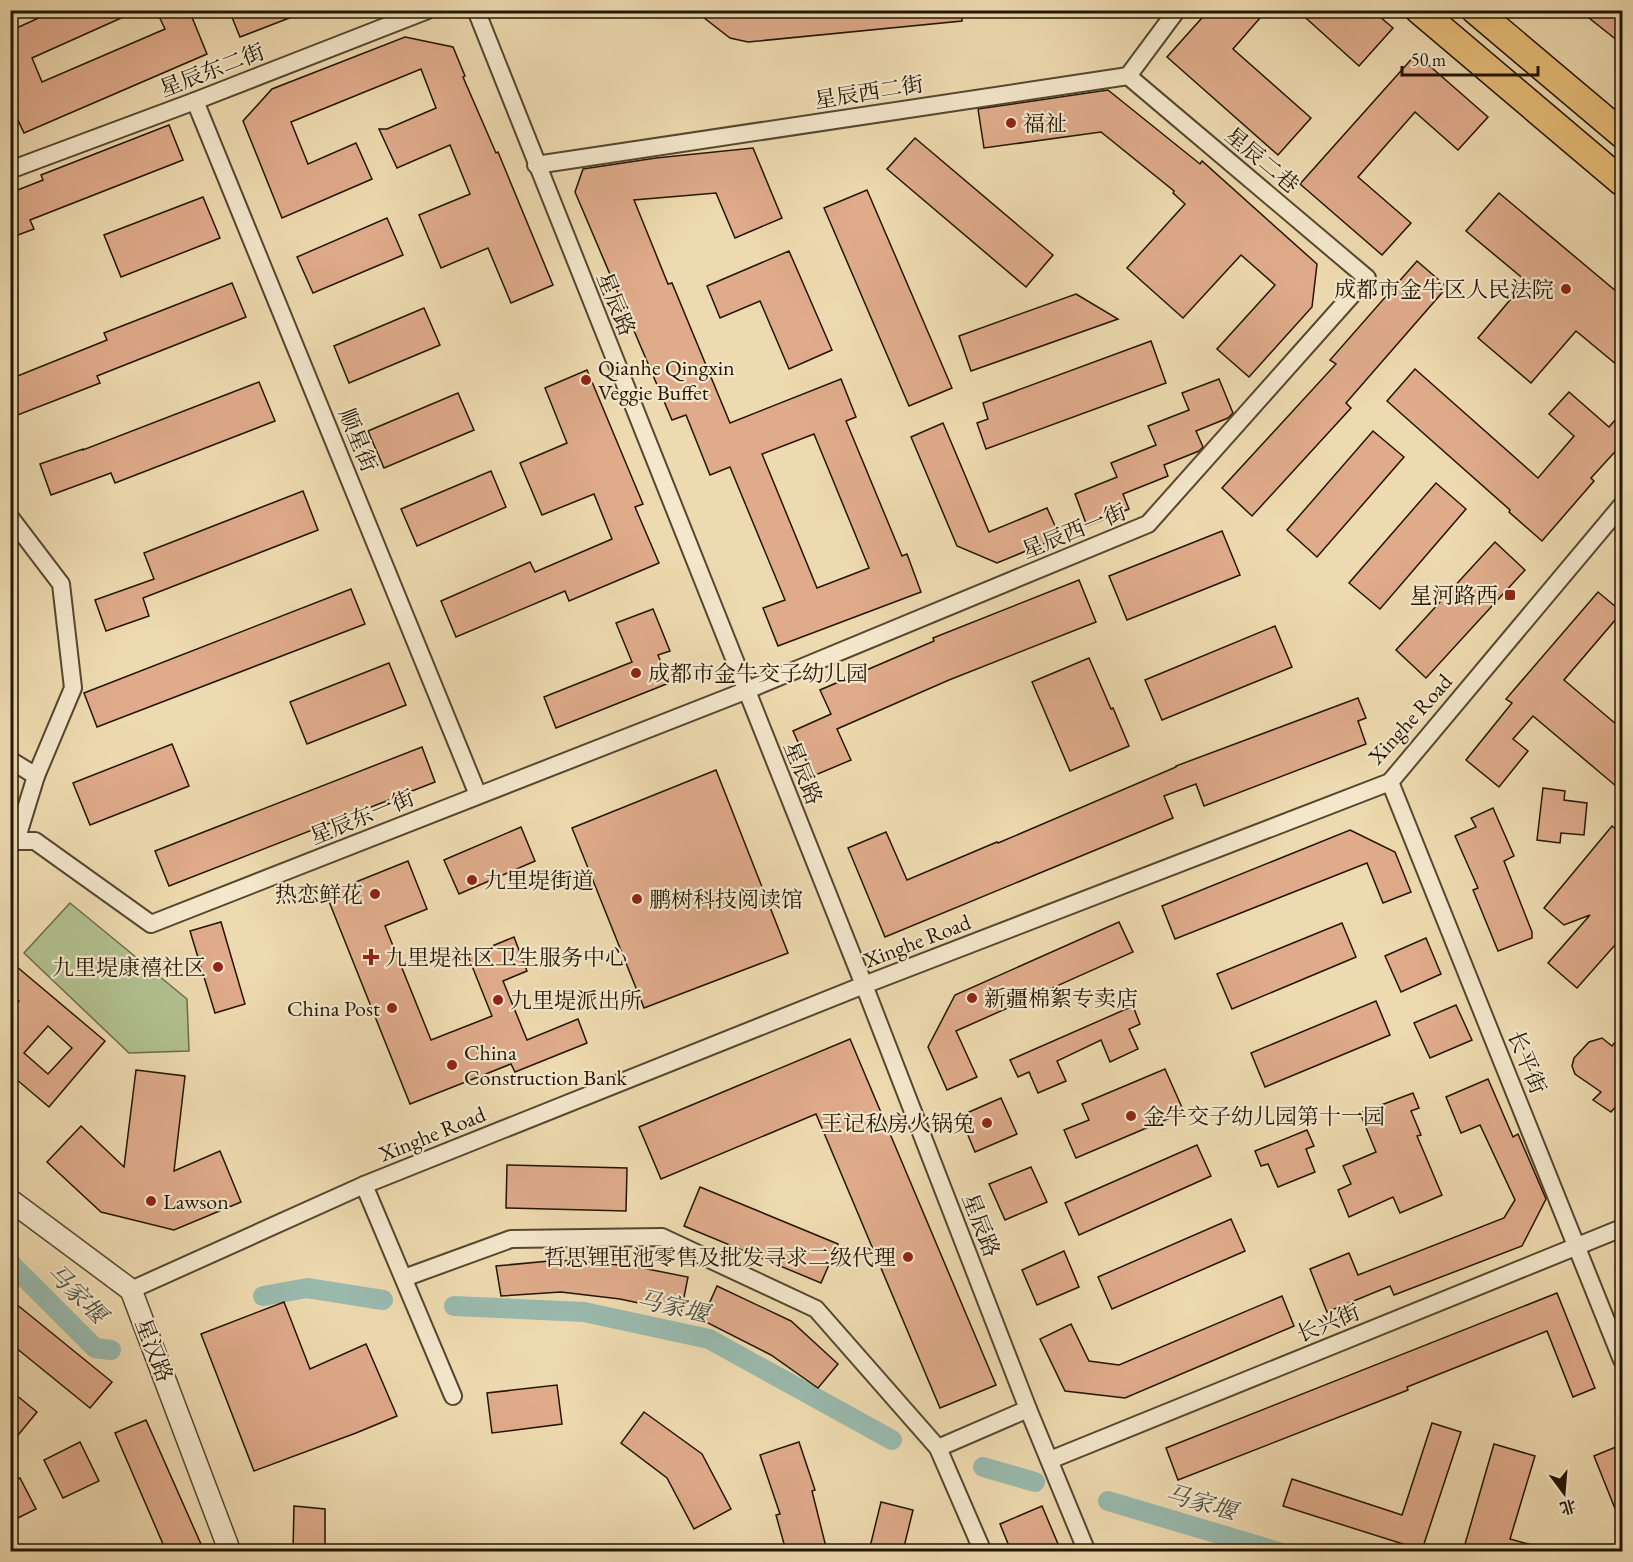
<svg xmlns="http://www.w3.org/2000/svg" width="1633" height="1562" font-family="'EB Garamond','Noto Serif SC',serif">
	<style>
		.green { fill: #b2c190; stroke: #6a6c4a; stroke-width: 1.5 }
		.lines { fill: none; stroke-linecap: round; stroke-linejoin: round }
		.canal { stroke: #99baae; stroke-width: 20 }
		.building { fill: #dfab8b; stroke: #221603; stroke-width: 1.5; fill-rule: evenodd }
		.minor-casing { stroke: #55472e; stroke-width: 20 }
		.tertiary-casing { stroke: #55472e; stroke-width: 24 }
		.primary-casing { stroke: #221603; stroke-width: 30 }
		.minor { stroke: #f4e7cc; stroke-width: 16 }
		.tertiary { stroke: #f4e7cc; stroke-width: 21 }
		.primary { stroke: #e7bd78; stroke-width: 27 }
		.poi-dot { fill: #8f2418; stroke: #f4e7cc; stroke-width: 2 }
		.labels { text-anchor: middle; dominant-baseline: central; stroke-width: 4.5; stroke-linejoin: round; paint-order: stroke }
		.street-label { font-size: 22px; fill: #221603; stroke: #f4e7cc }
		.poi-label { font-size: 22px; fill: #221603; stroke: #f4e7cc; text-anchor: start }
		.water-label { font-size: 24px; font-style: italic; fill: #4c4f3f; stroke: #f4e7cc }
	</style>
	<rect width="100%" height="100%" fill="#eedab0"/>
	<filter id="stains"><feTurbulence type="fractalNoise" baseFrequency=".00333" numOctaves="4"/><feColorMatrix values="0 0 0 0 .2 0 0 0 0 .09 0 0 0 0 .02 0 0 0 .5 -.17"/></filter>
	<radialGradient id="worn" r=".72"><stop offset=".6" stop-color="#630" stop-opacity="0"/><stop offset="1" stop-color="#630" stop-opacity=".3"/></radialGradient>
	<path class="green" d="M70,903l117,96 2,52 -60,2 -105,-100z"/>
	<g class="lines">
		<g class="canal">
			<path d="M10,1263l85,85 16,2"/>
			<path d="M263,1296l44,-8 76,12"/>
			<path d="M454,1306l130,6 125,27 183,101"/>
			<path d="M983,1467l52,15"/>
			<path d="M1108,1501l171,51"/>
		</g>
	</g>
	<g class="building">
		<path d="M56,10h83l-107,48 10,24 123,-53 -9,-19h33l18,44 -183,79 -14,-30v-72z"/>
		<path d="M229,10h76v2l-65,25z"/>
		<path d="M694,10h268v11l-214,21 -18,-4z"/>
		<path d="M1209,10h58l-34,39 78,69 -33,37 -111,-98z"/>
		<path d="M1297,10h75l21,18 -34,38z"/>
		<path d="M1579,10h44v35z"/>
		<path d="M405,37l48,10 12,29 -2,1 33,76 2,-1 55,133 -42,18 -23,-55 -47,20 -22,-53 51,-21 -20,-49 -53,23 -18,-39h8l49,-21 -15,-39 -130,53 17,42 48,-21 16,36 -90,39 -39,-97 29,-32z"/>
		<path d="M1416,54l72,63 -30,33 -43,-38 -57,65 53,46 -29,32 -82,-71z"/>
		<path d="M1108,90l92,74 2,-3 115,103 -5,43 -63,70 -32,-28 58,-64 -34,-30 -58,63 -56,-50 58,-64 -12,-11 1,-2 -73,-59 -117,16 -6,-39z"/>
		<path d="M169,125l14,35 -153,60 4,9 -24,9v-45l33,-13 -2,-5z"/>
		<path d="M915,138l138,117 -27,32 -139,-118z"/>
		<path d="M753,148l29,70 -47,20 -19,-45 -82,7 34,84 4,-1 58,140 111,-44 15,38 -10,4 56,135 5,-2 14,38 -143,54 -15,-38 22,-8 -55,-133 -20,8 -24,-60 -14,5 -97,-228 8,-23 73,-11zM814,434l55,134 -52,20 -55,-134z"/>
		<path d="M867,190l85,198 -43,18 -85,-198z"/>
		<path d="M1499,193l124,104v73l-47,-39 -45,52 -53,-45 48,-57 -60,-50z"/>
		<path d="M203,197l17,41 -99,39 -17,-42z"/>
		<path d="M387,218l16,37 -90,38 -16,-36z"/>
		<path d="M789,251l43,99 -43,19 -29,-68 -40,17 -13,-32z"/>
		<path d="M1417,261l30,26 -101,116 5,5 -99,108 -30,-28 114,-124 -6,-4z"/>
		<path d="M232,283l14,34 -149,59 3,7 -90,35v-39l97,-39 -3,-7z"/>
		<path d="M1076,294l42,25 -147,52 -12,-35z"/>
		<path d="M424,308l16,37 -91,38 -15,-37z"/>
		<path d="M1151,341l15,42 -180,66 -9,-26 11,-4 -5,-16z"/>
		<path d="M1415,369l123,109 36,-42 -25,-22 20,-22 40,35 14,-16v32l-32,35 3,3 -52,60 -33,-29 1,-2 -123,-109z"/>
		<path d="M587,370l56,134 -8,3 24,56 -90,38 -4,-10 -109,46 -15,-36 89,-39 5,10 77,-33 -18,-45 -52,21 -22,-52 47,-20 -22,-55z"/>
		<path d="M1219,379l14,34 -5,5 -32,13 7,16 -4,4 -35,14 4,11 -45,18 6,15 -42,17 -12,-32 42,-17 -6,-14 45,-18 -8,-19 41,-16 -7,-17z"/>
		<path d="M259,382l16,39 -160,62 -4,-10 -60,22 -11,-31 43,-15v1z"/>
		<path d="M458,393l16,37 -90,38 -16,-37z"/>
		<path d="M943,423l46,109 58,-24 13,29 -63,26 -40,-17 -46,-109z"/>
		<path d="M1373,431l31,26 -87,100 -30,-27z"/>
		<path d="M491,471l15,36 -89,39 -16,-37z"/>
		<path d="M1436,483l30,26 -86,100 -31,-26z"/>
		<path d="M303,491l15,39 -175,68 6,18 -43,15 -11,-31 59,-21 -10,-26z"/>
		<path d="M1222,531l18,44 -113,45 -18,-44z"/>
		<path d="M1495,542l30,28 -99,108 -30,-28z"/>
		<path d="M1079,580l17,42 -147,58 -112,49 14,31 -38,16 -20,-45 38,-17 -11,-24 114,-49 -1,-3z"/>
		<path d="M351,589l14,35 -268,103 -13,-34z"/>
		<path d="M1598,592l24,20 -58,68 59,50v62l-90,-76 -20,23 15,12 -29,36 -33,-27 46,-57 -6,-4z"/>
		<path d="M653,609l17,42 -12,4 11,28 -113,45 -12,-31 88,-35 -16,-39z"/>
		<path d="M1275,626l17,41 -130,53 -17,-40z"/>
		<path d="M1089,658l22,51 2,-1 16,38 -59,25 -38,-89z"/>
		<path d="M389,663l17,42 -99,39 -17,-42z"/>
		<path d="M1358,698l8,20 -8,3 8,23 -162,62 -8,-22 -32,12 9,22 -288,119 -37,-89 38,-16 21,48 90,-38 1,1 178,-76v-1z"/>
		<path d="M172,744l17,42 -99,39 -17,-42z"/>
		<path d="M422,747l13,35 -266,104 -14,-35z"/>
		<path d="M716,770l72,183 -144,55 -72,-180z"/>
		<path d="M1543,788l22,3 -1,9 23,3 -3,32 -23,-2 -1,10 -23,-3z"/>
		<path d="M1493,808l21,48 -10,5 28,71v6l-34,13 -25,-61 5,-2 -23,-52 21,-9 -5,-9z"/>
		<path d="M1612,826l11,9v101l-46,52 -29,-25 42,-48 -26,10 -20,-17z"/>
		<path d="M521,827l14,34 -76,33 -15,-34z"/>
		<path d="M1350,830l45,22 16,40 -28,11 -16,-40 -192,76 -13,-33z"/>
		<path d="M408,861l19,48 -42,17 46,114 61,-24 -24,-60 46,-19 13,34 -24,10 24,59 51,-21 9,24 -72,29 -4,-8 -101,40 -84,-210z"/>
		<path d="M221,922l24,82 -30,9 -25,-82z"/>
		<path d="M1119,922l14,30 -177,79 21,46 -30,13 -19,-43 27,-52z"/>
		<path d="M1342,923l14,34 -124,52 -15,-35z"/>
		<path d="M1426,938l15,36 -40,18 -16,-36z"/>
		<path d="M10,961l95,80 -56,66 -39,-33v-64l9,-9 -9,-7zM48,1026l24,22 -24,26 -24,-21z"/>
		<path d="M1376,1001l14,34 -125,52 -14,-34z"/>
		<path d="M1456,1005l16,35 -42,18 -16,-35z"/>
		<path d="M1133,1006l7,18 -11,5 9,20 -28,13 -9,-22 -44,21 9,20 -28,12 -9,-21 -11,5 -8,-17z"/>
		<path d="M1623,1033v65l-12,14 -18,-12 8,-8 -26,-18 -3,-8 2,-8 15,-16 13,-4 10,8z"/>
		<path d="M850,1039l146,346 -56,23 -124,-294 -155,65 -22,-52z"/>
		<path d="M1165,1069l19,43 -108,46 -12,-28 25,-10 -7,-16z"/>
		<path d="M136,1070l49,6 -11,95 46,-20 21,51 -67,28 -73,-18 -54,-50 34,-36 43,41z"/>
		<path d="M1488,1079l25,58 5,-3 28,65 -24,47 -128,49 -4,-9 -63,26 -17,-43 39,-16 9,22 146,-57 11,-18 -35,-75 -19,8 -15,-36z"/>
		<path d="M1413,1093l6,15 -8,3 10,24 -4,1 25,59 -42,18 -7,-16 -44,20 -11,-27 13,-6 -8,-18 33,-14 -16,-39z"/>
		<path d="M1001,1098l16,36 -42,18 -15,-36z"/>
		<path d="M1307,1130l7,16 -8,3 9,23 -37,15 -10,-23 -7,2 -6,-15z"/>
		<path d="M1197,1145l14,31 -132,59 -14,-32z"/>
		<path d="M507,1165l120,3 -1,43 -120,-3z"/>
		<path d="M1031,1167l16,35 -42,18 -16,-36z"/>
		<path d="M700,1187l138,57 -17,39 -137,-57z"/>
		<path d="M1231,1219l14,32 -133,58 -14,-32z"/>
		<path d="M1064,1251l15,36 -42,18 -15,-35z"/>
		<path d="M560,1260l72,6 56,11 -7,35 -61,-13 -59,-7 -60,4 -5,-30z"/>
		<path d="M717,1286l74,35 47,43 -20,24 -47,-33 -69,-35z"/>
		<path d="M1557,1293l38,95 -22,9 -26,-66 -140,56 1,3 -230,90 -12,-32z"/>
		<path d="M1282,1296l12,30 -169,72 -60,-7 -25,-52 31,-15 18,37 30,4z"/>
		<path d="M10,1299l102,83 -22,26 -80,-65z"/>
		<path d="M284,1302l26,67 56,-25 31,72 -41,17 -102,38 -53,-137z"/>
		<path d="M557,1385l5,39 -70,9 -5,-40z"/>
		<path d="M10,1390l27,22 -27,33z"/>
		<path d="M644,1412l58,42 29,55 -37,20 -27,-51 -46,-35z"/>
		<path d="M146,1420l58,131h-38l-51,-118z"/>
		<path d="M1432,1423l29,9 -39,118 -139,-44 9,-27 110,36z"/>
		<path d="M80,1442l19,39 -36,17 -19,-38z"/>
		<path d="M799,1442l16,48 -3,1 15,60h-41l-10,-36 4,-1 -20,-59z"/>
		<path d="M1494,1444l41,12 -25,83 29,8 -1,4h-75z"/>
		<path d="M1623,1444v82h-1l-28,-70z"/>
		<path d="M20,1478l16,31 -26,13v-39z"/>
		<path d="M881,1502l32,8 -10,41h-34z"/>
		<path d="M294,1506l31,3v42h-32z"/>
		<path d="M1042,1506l19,45h-50l-11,-27z"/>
	</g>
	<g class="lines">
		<defs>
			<g id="minor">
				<path d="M476,10l388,975 164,424 59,143"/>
				<path d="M195,101l283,694"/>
				<path d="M536,165l592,-89 49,-66"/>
				<path d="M10,170l185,-69 233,-91"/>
				<path d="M10,517l51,67 12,104 -37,88 -20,65"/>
				<path d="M10,760l26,16"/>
				<path d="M1390,782l232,578"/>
				<path d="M10,843l6,-2h19l116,83 594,-233 403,-167 219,-246 -239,-202"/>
				<path d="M364,1185l89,211"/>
				<path d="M404,1278l107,-39 151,-2 154,72 122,139 45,104"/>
				<path d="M131,1290l233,-105 500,-200 526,-203 232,-277"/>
				<path d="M938,1448l90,-39"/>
				<path d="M1050,1460l572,-232"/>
			</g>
			<path id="tertiary" d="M10,1200l121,90 99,262"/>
			<g id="primary">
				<path d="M1419,10l203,172"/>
				<path d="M1475,10l147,124"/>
			</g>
		</defs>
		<use href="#minor" class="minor-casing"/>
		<use href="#tertiary" class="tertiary-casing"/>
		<use href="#primary" class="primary-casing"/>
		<use href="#minor" class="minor"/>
		<use href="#tertiary" class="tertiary"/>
		<use href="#primary" class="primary"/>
	</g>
	<g class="poi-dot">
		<circle cx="1011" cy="123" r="6"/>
		<circle cx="1566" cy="289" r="6"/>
		<circle cx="586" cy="380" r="6"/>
		<rect x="1504" y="589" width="12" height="12" rx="3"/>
		<circle cx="636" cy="673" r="6"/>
		<circle cx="472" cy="880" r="6"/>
		<circle cx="375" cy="894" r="6"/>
		<circle cx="637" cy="899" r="6"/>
		<path d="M368 948h6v6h6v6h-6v6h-6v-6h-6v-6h6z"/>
		<circle cx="218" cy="967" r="6"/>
		<circle cx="972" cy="998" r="6"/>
		<circle cx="498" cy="1000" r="6"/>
		<circle cx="392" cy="1008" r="6"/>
		<circle cx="452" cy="1065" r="6"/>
		<circle cx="1131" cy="1116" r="6"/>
		<circle cx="987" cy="1123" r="6"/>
		<circle cx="151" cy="1201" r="6"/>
		<circle cx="908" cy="1257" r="6"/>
	</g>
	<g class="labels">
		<g class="street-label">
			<text transform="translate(212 70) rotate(-21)">星辰东二街</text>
			<text transform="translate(869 92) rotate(-9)">星辰西二街</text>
			<text transform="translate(1262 160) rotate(40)">星辰二巷</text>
			<text transform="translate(616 304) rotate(68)">星辰路</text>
			<text transform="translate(358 440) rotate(68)">顺星街</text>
			<text transform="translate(1074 531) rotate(-22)">星辰西一街</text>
			<text transform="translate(1410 719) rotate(-48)">Xinghe Road</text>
			<text transform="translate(803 773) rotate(68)">星辰路</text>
			<text transform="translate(362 817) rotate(-22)">星辰东一街</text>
			<text transform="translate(917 941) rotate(-21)">Xinghe Road</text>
			<text transform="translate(1527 1062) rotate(68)">长平街</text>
			<text transform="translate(432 1134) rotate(-22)">Xinghe Road</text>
			<text transform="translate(981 1225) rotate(69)">星辰路</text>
			<text transform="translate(1328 1323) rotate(-22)">长兴街</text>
			<text transform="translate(154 1350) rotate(69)">星汉路</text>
		</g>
		<g class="poi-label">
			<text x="1023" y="123">福祉</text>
			<text x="1554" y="289" text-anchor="end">成都市金牛区人民法院</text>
			<text x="598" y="367">Qianhe Qingxin<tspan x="598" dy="25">Veggie Buffet</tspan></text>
			<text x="1498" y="595" text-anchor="end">星河路西</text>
			<text x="648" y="673">成都市金牛交子幼儿园</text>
			<text x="484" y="880">九里堤街道</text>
			<text x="363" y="894" text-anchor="end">热恋鲜花</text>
			<text x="649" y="899">鹏树科技阅读馆</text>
			<text x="385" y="957">九里堤社区卫生服务中心</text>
			<text x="206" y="967" text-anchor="end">九里堤康禧社区</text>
			<text x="984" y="998">新疆棉絮专卖店</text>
			<text x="510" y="1000">九里堤派出所</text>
			<text x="380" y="1008" text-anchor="end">China Post</text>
			<text x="464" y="1052">China<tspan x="464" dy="25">Construction Bank</tspan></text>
			<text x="1143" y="1116">金牛交子幼儿园第十一园</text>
			<text x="975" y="1123" text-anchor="end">王记私房火锅兔</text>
			<text x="163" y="1201">Lawson</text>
			<text x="896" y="1257" text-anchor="end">哲思锂电池零售及批发寻求二级代理</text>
		</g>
		<g class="water-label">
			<text transform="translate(77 1293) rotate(45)">马家堰</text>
			<text transform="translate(673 1306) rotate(13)">马家堰</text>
			<text transform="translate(1201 1502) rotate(16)">马家堰</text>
		</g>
	</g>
	<rect width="1633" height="1562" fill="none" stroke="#eedab0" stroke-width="36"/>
	<rect x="12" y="12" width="1609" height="1538" fill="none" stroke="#221603" stroke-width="3"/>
	<rect x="18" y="18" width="1597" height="1526" fill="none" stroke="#221603" stroke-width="1.5"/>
	<g transform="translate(1564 1493) rotate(164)" stroke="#f4e7cc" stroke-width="4.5" paint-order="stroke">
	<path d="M0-4.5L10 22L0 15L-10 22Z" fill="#221603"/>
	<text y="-9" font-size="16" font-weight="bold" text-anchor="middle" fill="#221603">北</text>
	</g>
	<path d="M1402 66v9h136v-9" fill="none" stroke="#221603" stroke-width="3"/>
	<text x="1411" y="66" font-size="18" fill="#221603" stroke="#f4e7cc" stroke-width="4.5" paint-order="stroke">50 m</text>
	<rect width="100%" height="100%" filter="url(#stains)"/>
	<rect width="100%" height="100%" fill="url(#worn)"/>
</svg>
